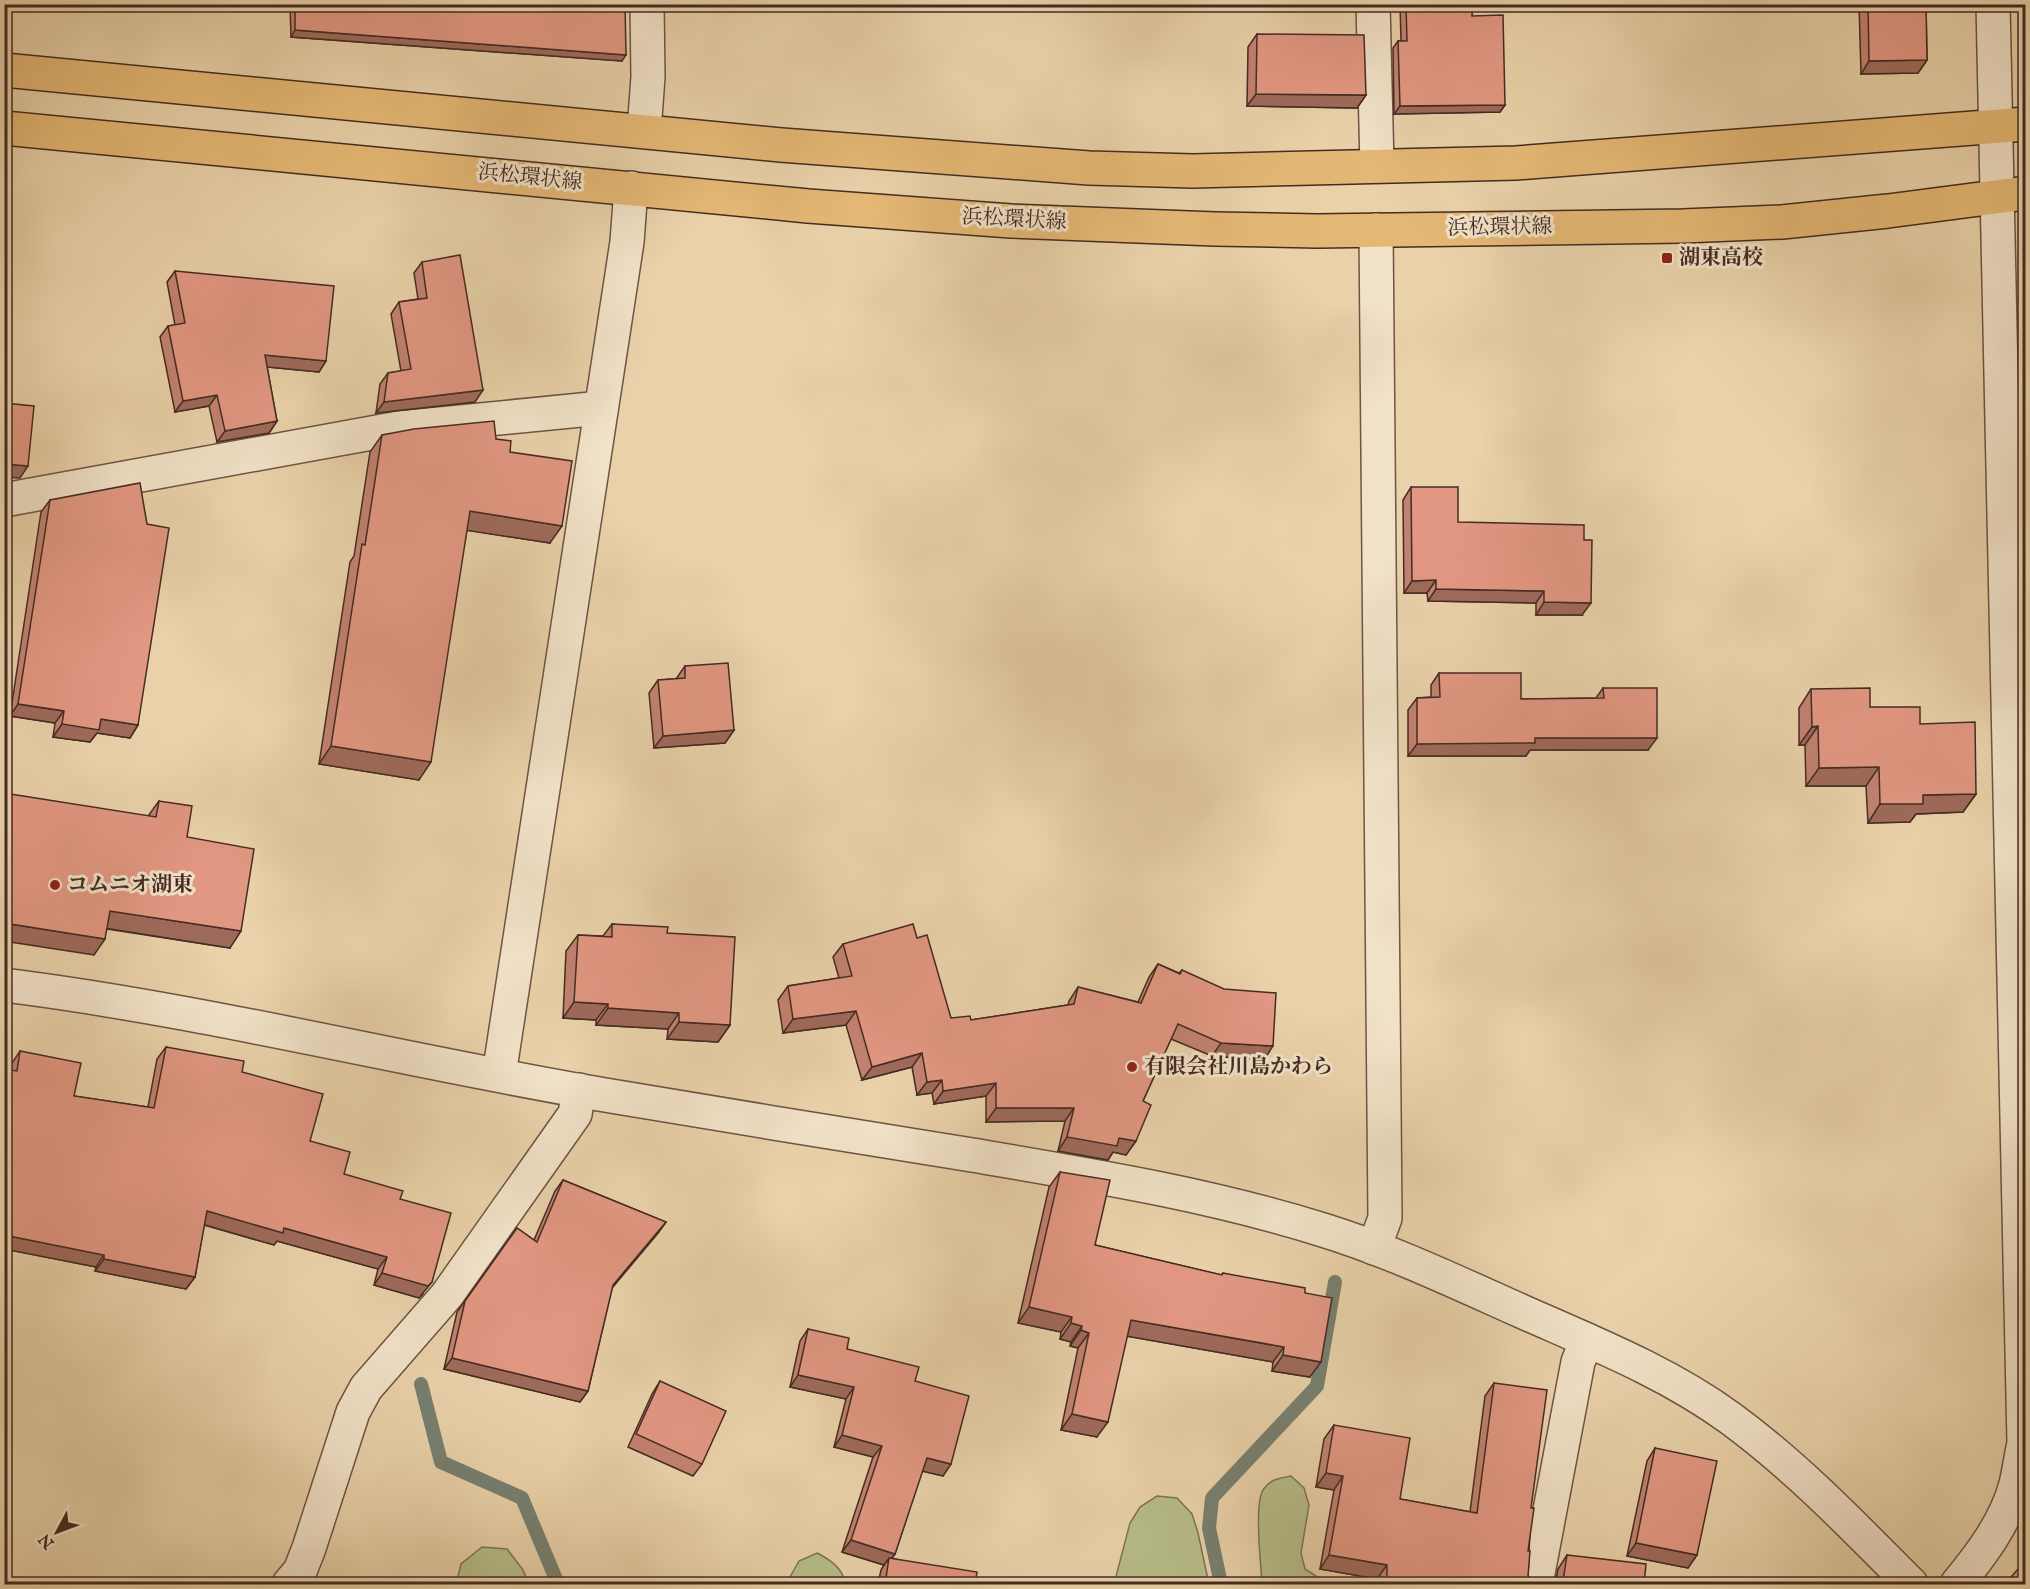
<svg xmlns="http://www.w3.org/2000/svg" width="2030" height="1589" font-family="'IM FELL English','Noto Serif JP',serif">
	<style>
		.green { fill: #b6bc88; stroke: #7d7456; stroke-width: 1.5 }
		.lines { fill: none; stroke-linecap: round; stroke-linejoin: round }
		.stream { stroke: #778070; stroke-width: 14 }
		.minor-casing { stroke: #6d5444; stroke-width: 36 }
		.tertiary-casing { stroke: #6d5444; stroke-width: 36 }
		.primary-casing { stroke: #442b23; stroke-width: 36 }
		.minor { stroke: #f1e1c7; stroke-width: 33 }
		.tertiary { stroke: #f1e1c7; stroke-width: 33 }
		.primary { stroke: #e4b874; stroke-width: 33 }
		.wall { fill: #c28270; stroke: #442b23; stroke-width: 1.5 }
		.shaded-wall { fill: #9e6a5b; stroke: #442b23; stroke-width: 1.5 }
		.building { fill: #e29782; stroke: #442b23; stroke-width: 1.5 }
		.poi-dot { fill: #8f2418; stroke: #f1e1c7; stroke-width: 2 }
		.labels { text-anchor: middle; dominant-baseline: central; stroke-width: 6; stroke-linejoin: round; paint-order: stroke }
		.street-label { font-size: 21px; fill: #442b23; stroke: #f1e1c7 }
		.poi-label { font-size: 21px; font-weight: bold; fill: #442b23; stroke: #f1e1c7; text-anchor: start }
	</style>
	<rect width="100%" height="100%" fill="#e9d1a9"/>
	<filter id="stains"><feTurbulence type="fractalNoise" baseFrequency=".00333" numOctaves="4"/><feColorMatrix values="0 0 0 0 .2 0 0 0 0 .09 0 0 0 0 .02 0 0 0 .5 -.17"/></filter>
	<radialGradient id="worn" r=".72"><stop offset=".6" stop-color="#630" stop-opacity="0"/><stop offset="1" stop-color="#630" stop-opacity=".3"/></radialGradient>
	<g class="green">
		<path d="M1291,1476l13,12 5,17 -8,48 4,16 14,9 19,3 5,3h-81c-1,-19 -8,-79 1,-94 7,-11 17,-12 28,-14z"/>
		<path d="M1157,1496l20,2 15,16 6,19 11,51h-95l16,-61 10,-16z"/>
		<path d="M482,1547l25,2 16,21 6,14h-73l5,-20z"/>
		<path d="M817,1553c14,7 25,15 29,31h-60l13,-23z"/>
	</g>
	<g class="lines">
		<g class="stream">
			<path d="M421,1384l20,78 81,36 36,86"/>
			<path d="M1221,1584l-12,-56 3,-30 105,-112 18,-104"/>
		</g>
		<defs>
			<g id="minor">
				<path d="M1373,4l4,162"/>
				<path d="M644,131l4,-54 -1,-73"/>
				<path d="M4,500l395,-72 202,-20"/>
				<path d="M499,1075l128,-833 4,-54"/>
				<path d="M1374,1248l11,-30 -9,-988"/>
				<path d="M289,1584l11,-13 9,-23 44,-136 13,-24 81,-93 128,-181 4,-24"/>
				<path d="M1536,1584l42,-222 9,-22"/>
			</g>
			<g id="tertiary">
				<path d="M4,985c200,25 396,75 595,109 124,21 249,41 373,61 118,20 236,39 351,75 68,21 133,52 198,81 72,32 146,61 209,107 67,49 123,108 181,166"/>
				<path d="M1957,1584c24,-29 49,-62 59,-100 3,-13 5,-27 8,-41l-31,-1439"/>
			</g>
			<g id="primary">
				<path d="M4,70l777,75 308,23 104,3 323,-8 510,-39"/>
				<path d="M4,128l804,78 203,15 204,8 102,2 366,-5 99,-4 106,-11 138,-18"/>
			</g>
		</defs>
		<use href="#minor" class="minor-casing"/>
		<use href="#tertiary" class="tertiary-casing"/>
		<use href="#primary" class="primary-casing"/>
		<use href="#minor" class="minor"/>
		<use href="#tertiary" class="tertiary"/>
		<use href="#primary" class="primary"/>
	</g>
	<g class="wall">
		<path d="M290,4h335l-3,57 -331,-24z"/>
		<path d="M1400,4h72v12l33,89 -5,7 -106,2 -1,-66 5,-7h3z"/>
		<path d="M1859,4h67l1,56 -9,13 -57,1z"/>
		<path d="M1257,34l109,61 -9,13 -110,-2 1,-59z"/>
		<path d="M422,262l53,140 -99,11 4,-29 8,-11 13,-2 -10,-57 8,-12 19,-3 -4,-26z"/>
		<path d="M175,271l151,90 -7,11 -52,-5 10,54 -8,12 -52,9 -8,-36 -34,6 -15,-75 8,-11 7,-1 -8,-43z"/>
		<path d="M382,435l114,4 14,13 40,91 -83,-13 -48,250 -100,-16 31,-202 4,-6 16,-104z"/>
		<path d="M1411,487l47,35 124,93h-46v-12l-108,-2 -1,-8h-23l-1,-93z"/>
		<path d="M50,500l88,225 -8,13 -33,-5 -7,9 -37,-5 2,-14 -45,-7 31,-204z"/>
		<path d="M685,666l49,64 -9,13 -71,5 -5,-55 9,-13 18,-1z"/>
		<path d="M1439,673l82,26 75,-1 7,-10 45,62h-118l-4,6h-118v-46l9,-12 14,-1v-12z"/>
		<path d="M1811,689l109,35 56,70 -13,18 -47,2 -6,8 -42,1 -2,-37h-60l-1,-41h-6v-37z"/>
		<path d="M159,801l28,36 43,111 -123,-19 -13,26 54,-139z"/>
		<path d="M612,924l55,9 63,92 -12,17 -51,-3 1,-10 -72,-4v-5l-33,-2 3,-67 12,-16 25,1z"/>
		<path d="M917,938l34,80 20,2 97,-15 1,-4 9,-14 60,15 11,-25 9,-13 21,9 3,-3 82,90 -52,-4 -41,-17 -28,62 -7,40 -10,14 -13,-3 -5,8 -50,-9 7,-30 -79,1v-26l-52,8 -2,-11 -15,2 -5,-28 -50,13 -16,-55 -63,8 -5,-33 10,-14 51,-8 -6,-21 10,-13z"/>
		<path d="M166,1047l76,25 68,69 34,33 56,25 23,95 -4,4 -45,-13 4,-16 -101,-28 -3,4 -70,-20 -9,52 -9,12 -91,-18 1,-4 -92,-18v-180l6,1 2,-7 8,-12 54,45 74,11 9,-48z"/>
		<path d="M1060,1172l35,73 126,30 2,-2 82,20 5,84 -38,-6 1,-9 -146,-26 -30,101 -36,-7 17,-82 -8,-2 1,-4 -11,-3 1,-7 -43,-9 31,-136z"/>
		<path d="M563,1180l103,42 -8,11 -46,55 -24,103 -8,11 -136,-33 13,-57 60,-84 17,12 21,-49z"/>
		<path d="M808,1329l39,20 68,32 36,83 -8,12 -21,-5 -27,83 -3,4 83,26h-97l3,-14 3,-5 -42,-13 31,-95 -39,-10 12,-48 -56,-12 10,-46z"/>
		<path d="M660,1381l42,83 -9,12 -65,-29 24,-53z"/>
		<path d="M1494,1383l37,125 -3,68 5,8h-156v-5l-57,-10 14,-79 -18,-3 8,-48 10,-14 66,74 70,13 15,-116z"/>
		<path d="M1655,1448l42,107 -9,13 -61,-12 20,-95z"/>
		<path d="M1567,1555l77,29h-89l3,-15z"/>
	</g>
	<g class="shaded-wall">
		<path d="M295,30l331,25 -4,6 -331,-24z"/>
		<path d="M1927,60l-9,13 -57,1 8,-13z"/>
		<path d="M1256,94l110,1 -9,13 -110,-2z"/>
		<path d="M1505,105l-5,7 -106,2 6,-8z"/>
		<path d="M265,355l61,6 -7,11 -62,-6z"/>
		<path d="M483,390l-8,12 -99,11 8,-11z"/>
		<path d="M217,395l-8,11 -34,6 8,-11z"/>
		<path d="M277,421l-8,12 -52,9 8,-11z"/>
		<path d="M4,464l24,2 -8,12 -16,-1z"/>
		<path d="M470,511l92,15 -12,17 -92,-14z"/>
		<path d="M1436,580l-9,13h-23l8,-12z"/>
		<path d="M1436,589l108,2 -8,12 -108,-2z"/>
		<path d="M1544,602l47,1 -9,12h-46z"/>
		<path d="M18,704l46,7 -9,12 -45,-7z"/>
		<path d="M101,719l37,6 -8,13 -33,-5 -7,9 -37,-5 9,-13z"/>
		<path d="M1818,726l-13,19h-6l13,-18z"/>
		<path d="M734,730l-9,13 -71,5 9,-12z"/>
		<path d="M1535,738h122l-9,12h-118l-4,6h-118l9,-12z"/>
		<path d="M331,746l100,16 -12,18 -100,-16z"/>
		<path d="M1879,767l-13,19h-60l13,-18z"/>
		<path d="M1976,794l-13,18 -47,2 -6,8 -42,1 12,-19 43,-9z"/>
		<path d="M110,911l131,20 -11,17 -132,-21z"/>
		<path d="M4,923l101,16 -11,16 -90,-14z"/>
		<path d="M574,1002l34,2 -12,16 -33,-2z"/>
		<path d="M608,1008l71,5 -11,16 -72,-4z"/>
		<path d="M856,1011l-10,14 -63,8 10,-14z"/>
		<path d="M679,1022l51,3 -12,17 -51,-3z"/>
		<path d="M1221,1043l52,3 -9,14 -52,-4z"/>
		<path d="M922,1053l-10,14 -50,13 10,-13z"/>
		<path d="M942,1080l-10,13 -15,2 10,-13z"/>
		<path d="M996,1083l-10,13 -52,8 9,-13z"/>
		<path d="M996,1108h78l-9,13 -79,1z"/>
		<path d="M1067,1137l52,1 17,3 -10,14 -13,-3 -5,8 -50,-9z"/>
		<path d="M207,1211l77,17 103,29 -9,12 -101,-28 -3,4 -76,-22z"/>
		<path d="M666,1222l-8,11 -53,63 8,-11z"/>
		<path d="M4,1235l100,20 -8,12 -92,-18z"/>
		<path d="M104,1259l91,18 -9,12 -91,-18z"/>
		<path d="M382,1273l50,9 -13,16 -45,-13z"/>
		<path d="M1029,1307l43,10 -11,15 -43,-9z"/>
		<path d="M1131,1320l153,27 -11,15 -153,-27z"/>
		<path d="M1071,1323l11,3 -11,16 -11,-3z"/>
		<path d="M1081,1330l8,3 -11,15 -8,-2z"/>
		<path d="M1283,1355l38,7 -11,15 -38,-6z"/>
		<path d="M452,1358l136,33 -8,11 -136,-33z"/>
		<path d="M798,1375l56,12 -8,12 -56,-12z"/>
		<path d="M1072,1414l36,8 -11,15 -36,-7z"/>
		<path d="M842,1435l40,11 -9,11 -39,-10z"/>
		<path d="M927,1458l24,6 -8,12 -25,-6z"/>
		<path d="M1326,1473l17,3 -9,14 -18,-3z"/>
		<path d="M851,1540l44,14 -7,9 1,-5 -5,7 -42,-13z"/>
		<path d="M1636,1543l61,12 -9,13 -61,-12z"/>
		<path d="M1329,1555l58,10 -10,14 -57,-10z"/>
	</g>
	<g class="building">
		<path d="M295,4h330l1,51 -331,-25z"/>
		<path d="M1406,4h66v12l31,-1 2,90 -105,1 -2,-65h9z"/>
		<path d="M1868,4h58l1,56 -58,1z"/>
		<path d="M1257,34l107,1 2,60 -110,-1z"/>
		<path d="M460,255l23,135 -99,12 4,-29 23,-4 -12,-67 28,-4 -5,-36z"/>
		<path d="M175,271l159,15 -8,75 -61,-6 12,66 -52,10 -8,-36 -34,6 -15,-75 17,-3z"/>
		<path d="M4,403l30,3 -6,60 -24,-2z"/>
		<path d="M494,421l2,18 15,2 -1,11 62,9 -10,65 -92,-15 -39,251 -100,-16 31,-202 3,1 17,-110 32,-6z"/>
		<path d="M140,483l7,41 22,4 -31,197 -37,-6 -2,11 -37,-6 2,-13 -46,-7 32,-204z"/>
		<path d="M1411,487h47v35l126,3v15h8l-1,63 -47,-1v-11l-108,-2v-9l-24,1z"/>
		<path d="M728,663l6,67 -71,6 -5,-56 27,-2v-12z"/>
		<path d="M1439,673h82v26l83,-1 -1,-10h54v50h-122v5l-118,1v-46l23,-1z"/>
		<path d="M1870,688v19h50v17l55,-2 1,72 -53,1v9h-43l-1,-37 -60,1 -1,-42 -6,1 -1,-38z"/>
		<path d="M4,793l152,24 3,-16 33,5 -5,31 67,12 -13,82 -131,-20 -5,28 -101,-16z"/>
		<path d="M612,924l56,3 -1,6 68,4 -5,88 -51,-3v-9l-71,-5v-4l-34,-2 4,-67 34,2z"/>
		<path d="M913,924l4,14 10,-3 24,83 19,-2 1,4 103,-16 4,-17 63,16 17,-39 22,10 2,-4 42,19 52,4 -3,53 -52,-3 -43,-19 -35,77 8,4 -15,36 -17,-3 -2,8 -50,-9 7,-29h-78v-25l-53,8 -1,-11 -15,2 -5,-29 -50,14 -16,-56 -63,8 -5,-33 64,-10 -9,-32z"/>
		<path d="M166,1047l78,14 -2,11 81,22 -13,47 40,11 -6,22 59,17 -3,8 51,14 -19,69 -4,4 -46,-13 5,-16 -103,-29 -1,5 -76,-22 -12,66 -91,-18v-4l-100,-20v-166l13,2 3,-20 61,12 -7,33 80,12z"/>
		<path d="M1060,1172l50,8 -15,65 127,30 1,-2 82,15v5l27,5 -11,64 -38,-7 1,-8 -153,-27 -23,102 -36,-8 17,-81 -8,-3 1,-4 -11,-3 1,-6 -43,-10z"/>
		<path d="M563,1180l103,42 -53,63 -25,106 -136,-33 13,-57 52,-73 20,14z"/>
		<path d="M808,1329l41,9 -2,11 72,18 -4,14 54,15 -18,68 -24,-6 -32,96 -44,-14 31,-94 -40,-11 12,-48 -56,-12z"/>
		<path d="M660,1381l66,30 -24,53 -66,-30z"/>
		<path d="M1494,1383l53,7 -16,118h3l-6,43h2l-2,25 5,8h-146v-19l-58,-10 14,-79 -17,-3 8,-48 76,13 -10,61 77,14z"/>
		<path d="M1655,1448l62,13 -20,94 -61,-12z"/>
		<path d="M1567,1555l79,9 -2,20h-87l3,-2 4,-7z"/>
		<path d="M889,1558l88,14 -2,12h-90z"/>
		<path d="M2025,1561v23h-20z"/>
	</g>
	<g class="poi-dot">
		<rect x="1661" y="252" width="12" height="12" rx="3"/>
		<circle cx="55" cy="885" r="6"/>
		<circle cx="1132" cy="1067" r="6"/>
	</g>
	<g class="labels">
		<g class="street-label">
			<text transform="translate(530 178) rotate(6)">浜松環状線</text>
			<text transform="translate(1014 220) rotate(3)">浜松環状線</text>
			<text transform="translate(1500 228) rotate(-1)">浜松環状線</text>
		</g>
		<g class="poi-label">
			<text x="1679" y="258">湖東高校</text>
			<text x="67" y="885">コムニオ湖東</text>
			<text x="1144" y="1067">有限会社川島かわら</text>
		</g>
	</g>
	<rect width="2030" height="1589" fill="none" stroke="#e9d1a9" stroke-width="24"/>
	<rect x="6" y="6" width="2018" height="1577" fill="none" stroke="#442b23" stroke-width="3"/>
	<rect x="12" y="12" width="2006" height="1565" fill="none" stroke="#442b23" stroke-width="1.5"/>
	<g transform="translate(57 1532) rotate(229)" stroke="#f1e1c7" stroke-width="4.5" paint-order="stroke">
	<path d="M0-4.5L10 22L0 15L-10 22Z" fill="#442b23"/>
	<text y="-9" font-size="16" font-weight="bold" text-anchor="middle" fill="#442b23">N</text>
	</g>
	<rect width="100%" height="100%" filter="url(#stains)"/>
	<rect width="100%" height="100%" fill="url(#worn)"/>
</svg>
